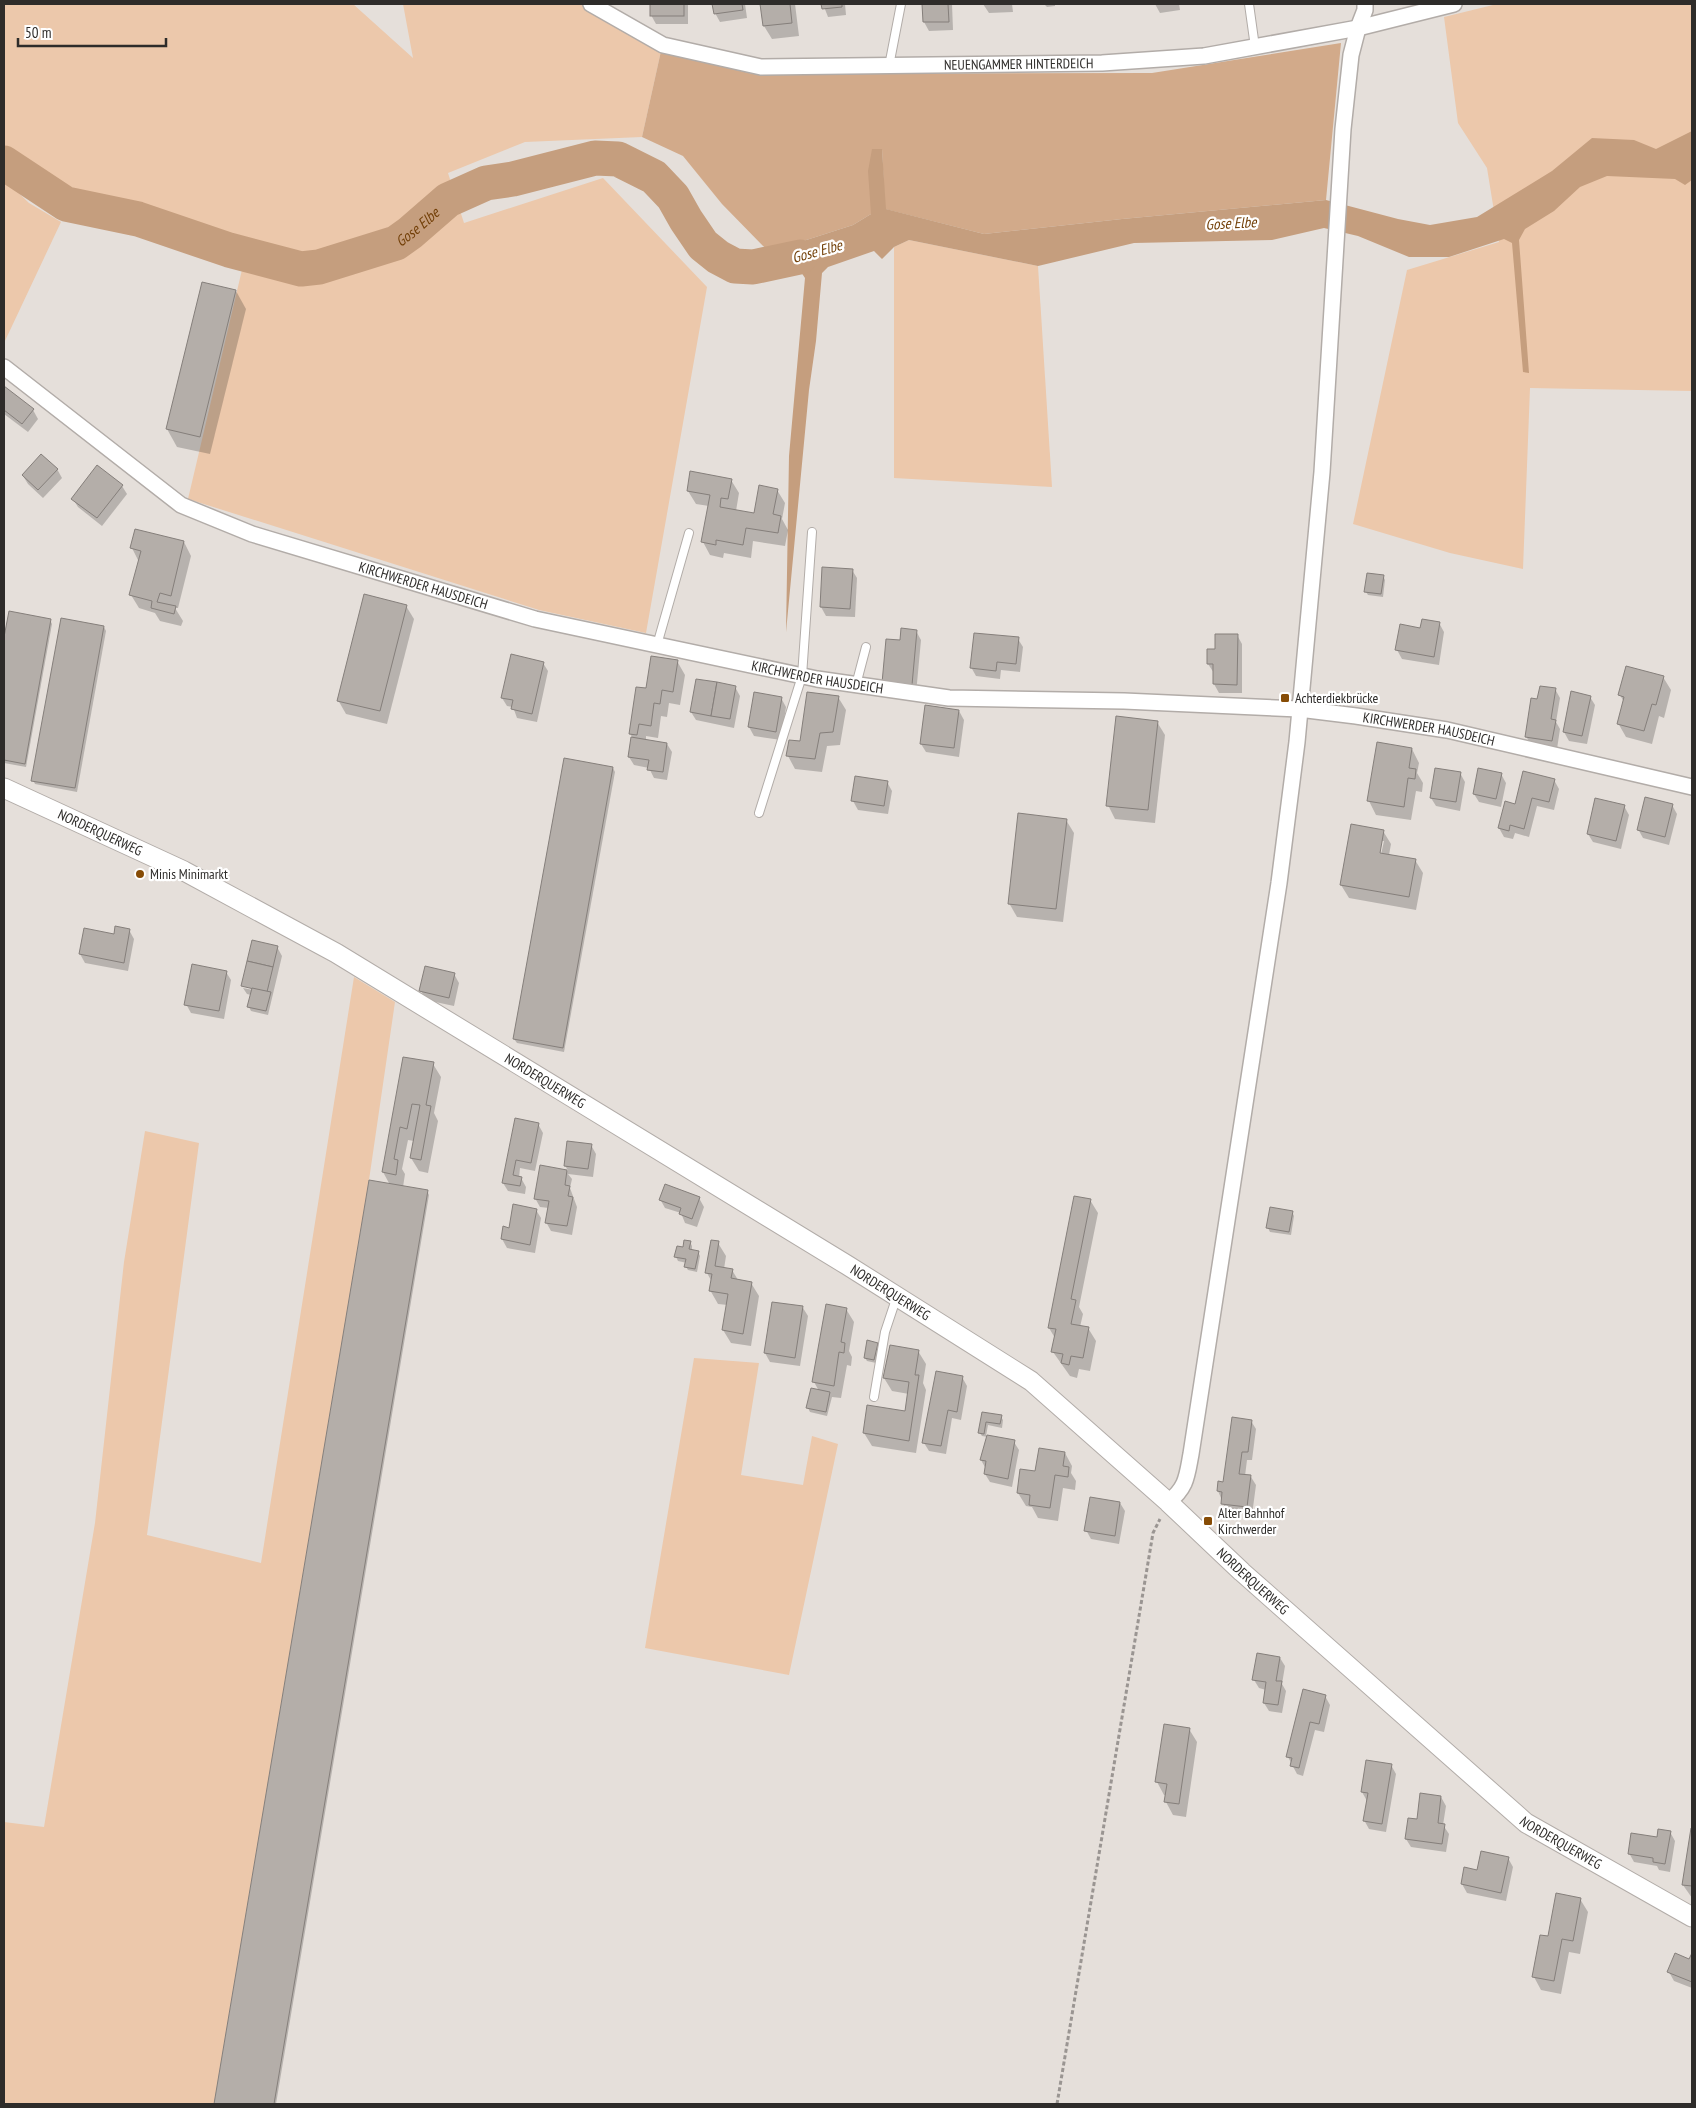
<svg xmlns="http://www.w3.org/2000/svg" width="1696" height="2108" font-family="'PT Sans Narrow',sans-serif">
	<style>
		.green { fill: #ecc8ab }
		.forest { fill: #d2aa8a }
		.water { fill: #c59e7e }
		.shadow { fill: #0003; fill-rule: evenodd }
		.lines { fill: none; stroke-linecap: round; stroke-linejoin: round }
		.river { stroke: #c59e7e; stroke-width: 35 }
		.building { fill: #b4aea9; stroke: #857f7b }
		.service-casing { stroke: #b2aca8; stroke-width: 10 }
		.minor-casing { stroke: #b2aca8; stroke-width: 18 }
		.tertiary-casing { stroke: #b2aca8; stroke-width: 21 }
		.path { stroke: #9a9592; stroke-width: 3; stroke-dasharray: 4 2.5; stroke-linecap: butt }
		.service { stroke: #fff; stroke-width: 8 }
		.minor { stroke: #fff; stroke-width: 15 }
		.tertiary { stroke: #fff; stroke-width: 19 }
		.poi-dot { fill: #874c06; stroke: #fff; stroke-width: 2 }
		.labels { text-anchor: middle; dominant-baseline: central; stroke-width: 4.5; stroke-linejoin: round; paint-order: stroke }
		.street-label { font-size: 14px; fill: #2e2c2a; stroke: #fff }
		.poi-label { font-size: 14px; fill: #2e2c2a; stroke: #fff; text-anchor: start }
		.water-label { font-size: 15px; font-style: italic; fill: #723f07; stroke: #fff }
	</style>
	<rect width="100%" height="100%" fill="#e5dfda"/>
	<g class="green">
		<path d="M4,4h349l60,54 -10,-54h178l80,47 -19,86 -117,5 -77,31 16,50 139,-45 104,109 -61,346 -107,-23 -351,-111 61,-259 -102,-34 -88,-15 -55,-44z"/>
		<path d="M1497,4h195v387l-162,-3 -7,181 -73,-16 -97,-29 54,-254 92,-28 -12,-74 -29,-45 -14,-106z"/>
		<path d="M4,179l25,24 32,19 -57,121z"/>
		<path d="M909,240l129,26 14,221 -158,-9v-231z"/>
		<path d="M354,977l41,25 -26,178 -155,924h-210v-282l40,5 51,-304 29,-261 21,-131 54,12 -52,392 114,28z"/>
		<path d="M694,1358l65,5 -18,112 62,10 9,-49 26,8 -49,231 -144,-27z"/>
	</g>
	<path class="forest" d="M1341,43l-15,157 -204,19 -138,15 -99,-25 -3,-60 -11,51v14l-18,11 -84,27 -47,-48 -39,-48 -41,-19 19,-86 92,23 399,-1z"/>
	<path class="water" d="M1692,131v49l-7,5 -10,-6 -68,-3 -27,11 -26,24 -29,18 -6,11 10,133 -6,-1 -11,-129 -8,-4 -55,18h-40l-51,-21 -34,-8 -52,12 -138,3 -96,23 -129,-26 -15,7 -12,12 -8,-8 -46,16 -6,6 -6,68 -7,49 -23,242 3,-176 16,-178 -4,-6 -48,-5 16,-15 84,-27 18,-11 -3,-43 4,-22h10l4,60 98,25 138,-15 204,-19 72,19 32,6 47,-8 75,-46 40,-33 42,2 22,9z"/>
	<g class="shadow">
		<path d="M652,4h36v20h-32l-5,-9z"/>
		<path d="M714,4h31l2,14 -27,4 -5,-9z"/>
		<path d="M761,4h34l4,32 -27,3 -8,-13z"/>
		<path d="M823,4h22l1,11 -18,2z"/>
		<path d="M924,4h28l1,26 -24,1 -5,-9z"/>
		<path d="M983,4h29l1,8 -24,1z"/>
		<path d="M1044,4h11v2l-8,1z"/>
		<path d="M1155,4h24l1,6 -20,3z"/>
		<path d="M236,291l10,18 -36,145 -33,-7 -10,-18z"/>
		<path d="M4,388l29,22 5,9 -10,13 -24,-18z"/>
		<path d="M57,469l5,9 -19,20 -15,-14 -5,-8z"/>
		<path d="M731,480l8,13 -3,18 19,4 22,-25 8,13 -3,16 6,11 -3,16 -32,-5 -2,17 -27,-5 -1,5 -13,-3 -7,-13 6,-36 -13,-2 -8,-13z"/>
		<path d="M122,486l5,8 -25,32 -24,-19 -5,-8z"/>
		<path d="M184,542l7,14 -13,52h-3l8,13 -2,5 -21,-5 -5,-8 -16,-5 -8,-13 8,-33 -7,-14z"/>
		<path d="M823,568l29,2 5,8 -2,39 -29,-1 -5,-9z"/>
		<path d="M1383,576l2,4 -2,17 -15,-2 -2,-3z"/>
		<path d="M406,606l8,13 -27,105 -41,-10 -8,-14z"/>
		<path d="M10,613l40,7 2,4 -26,143 -22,-4v-119z"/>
		<path d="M1439,623l5,9 -5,33 -37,-6 -5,-9 24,-21z"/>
		<path d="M104,627l2,4 -29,161 -42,-8 -2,-4z"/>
		<path d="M916,631l5,9 -5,54 -28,-3 13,-49z"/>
		<path d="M1237,635l5,9v49h-23l-5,-9v-11l-6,-9v-14l8,1z"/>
		<path d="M1018,639l5,8 -3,25 -19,-2 -1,9 -24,-3 -5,-9z"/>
		<path d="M677,661l8,14 -5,30 -11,-2 -2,14 -6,-1 -3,22 -12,-2v4l21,4 5,8 -5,28 -13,-2 -5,-10 -15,-3 -5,-8 3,-20 -2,-4 17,-44z"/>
		<path d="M543,663l5,8 -11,51 -20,-4 -4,-11 -6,-1 -5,-8z"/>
		<path d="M1663,677l8,13 -7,28 -5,-2 -7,28 -26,-7 -8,-14 6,-21 -4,-7z"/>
		<path d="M735,687l5,9 -6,32 -38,-8 -5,-8z"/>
		<path d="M1555,689l5,9 -4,24 4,7 -3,20 -26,-4 -5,-9 12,-35z"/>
		<path d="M838,697l8,13 -6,35 -13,1 -5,26 -27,-3 -7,-13z"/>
		<path d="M1590,697l5,8 -8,39 -18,-3 -5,-9z"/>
		<path d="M781,698l5,9 -5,33 -27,-4 -5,-9z"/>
		<path d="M959,711l5,9 -5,37 -33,-5 -5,-8z"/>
		<path d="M1157,722l8,13 -10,88 -40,-4 -7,-14z"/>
		<path d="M1412,749l7,14 -2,10 6,10 -1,9 -6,-1 -5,29 -35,-5 -7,-14z"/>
		<path d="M613,768l2,4 -51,280 -47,-9 -3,-4z"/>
		<path d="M1460,773l5,9 -5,29 -24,-5 -5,-8z"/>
		<path d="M1501,774l5,9 -5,24 -22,-5 -5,-8z"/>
		<path d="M1554,780l5,9 -5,21 -17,-4 -8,31 -14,-4 -2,6 -9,-2 -5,-9 17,-23z"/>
		<path d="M887,782l5,9 -4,23 -30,-4 -5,-9z"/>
		<path d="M1672,805l5,9 -8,31 -26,-7 -5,-9z"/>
		<path d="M1624,806l5,9 -8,34 -28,-7 -5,-8z"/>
		<path d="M1066,820l8,13 -11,89 -46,-5 -8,-14z"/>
		<path d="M1383,831l8,13 -2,11 26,5 8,13 -7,37 -67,-12 -8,-13zM1381,841h3l-4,18 -2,-1z"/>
		<path d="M129,930l5,9 -6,32 -43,-8 -5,-9 35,-19z"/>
		<path d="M277,947l5,9 -14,59 -17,-4 -2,-4 2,-12 -4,-1 -4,-6 10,2z"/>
		<path d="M226,972l5,8 -7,39 -33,-6 -5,-9z"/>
		<path d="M454,974l5,9 -5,23 -28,-6 -5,-9z"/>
		<path d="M404,1058l29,6 8,13 -7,36 4,8 -10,52 -9,-2 -8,-13 3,-17 -6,-1 -6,29 3,5 -2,13 24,4 2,4 -153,909h-61l155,-923 20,4 -7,-13z"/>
		<path d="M516,1119l22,5 5,9 -8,38 -15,-3 -1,10h2l5,9 -1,7 -17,-3 -5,-8z"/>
		<path d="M591,1145l5,9 -3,23 -25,-3 4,5 -2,9 7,19 -5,28 -21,-4 -5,-9 3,-14 -9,-1 -5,-9 6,-32 27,5 -3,-6z"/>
		<path d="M699,1198l5,9 -7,20 -12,-4 -4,-10 -16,-5 -5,-9z"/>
		<path d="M1090,1200l8,13 -19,94 4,7 -3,13 8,1 8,13 -6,30 -11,-2 -2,9 -7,-2 -17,-24 2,-14 -6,-10z"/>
		<path d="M536,1210l5,8 -6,35 -28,-5 -5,-9 8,-10z"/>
		<path d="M1292,1212l2,4 -3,19 -21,-3 -2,-4z"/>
		<path d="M690,1242l2,4v5l6,1 2,4 -3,16 -9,-2 -2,-3 1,-4 -9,-2 -2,-4z"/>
		<path d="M718,1243l8,13 -2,13 8,1 6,10 13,3 8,13 -8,50 -20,-3 -8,-13 5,-25 -10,-1 -8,-14 2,-8 -5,-9z"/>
		<path d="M803,1308l5,8 -8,50 -30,-4 -5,-9z"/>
		<path d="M846,1309l8,13 -5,29 3,6 -1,9 -4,-1 -6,33 -9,-1 -5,19 -17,-4 -2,-4 11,-17 -5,-9z"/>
		<path d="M877,1344l2,4 -3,15 -9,-2 -2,-3z"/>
		<path d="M918,1351l8,13 -3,19 3,7 -10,63 -44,-7 -8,-13 42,-21 3,-18 -17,-3 -8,-13z"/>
		<path d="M962,1377l5,9 -6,34 -9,-2 -6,36 -17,-3 -5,-8z"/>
		<path d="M983,1413l18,4 2,3 -1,8 -14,-3 -2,11 28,6 5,8 -7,37 -22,-5 -5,-8 1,-5 -5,-9 7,-23 -6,-1 -3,-4z"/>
		<path d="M1251,1421l5,8 -4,31h-5l-2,16 6,1 5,8 -4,30 -25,-3 -9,-21 7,-8z"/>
		<path d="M1065,1453l7,13 -1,7 5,8 -1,9 -12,-2 -5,33 -20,-3 -6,-11 -6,-1 -8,-13 18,-20z"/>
		<path d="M1120,1503l5,8 -6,33 -28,-5 -5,-9z"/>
		<path d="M1280,1658l5,8 -3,18 4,7 -4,22 -13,-2 -5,-8 2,-13 -7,-2 -5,-8z"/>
		<path d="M1325,1696l5,9 -6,27 -9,-2 -12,46 -6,-2 -9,-17z"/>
		<path d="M1189,1729l8,13 -11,75 -13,-2 -7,-13 1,-6 -3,-1 -7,-13z"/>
		<path d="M1391,1765l5,9 -10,58 -17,-3 -5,-9 3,-19 -5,-9z"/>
		<path d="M1441,1797l5,9 -3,19 6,9 -3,18 -35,-5 -5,-8 12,-19z"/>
		<path d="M1692,1830v68l-9,-13z"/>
		<path d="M1670,1832l5,9 -5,31 -11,-2 -2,-4 -23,-4 -5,-9z"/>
		<path d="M1508,1858l5,9 -7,34 -39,-8 -5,-9 3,-15 13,2z"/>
		<path d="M1580,1899l8,13 -8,42 -11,-2 -8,42 -20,-4 -7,-13 15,-39z"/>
		<path d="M1692,1955v33l-18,-7 -5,-9 21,-12z"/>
	</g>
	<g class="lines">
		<path class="river" id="s1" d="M4,163l62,41 72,15 91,31 72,19 18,-2 77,-24 14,-10 38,-33 38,-17 27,-4 82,-21 23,1 36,18 19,20 13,23 17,25 15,12 17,9 18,1 47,-10"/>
	</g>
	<g class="building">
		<rect x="650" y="4" width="34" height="12"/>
		<path d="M712,4h30l1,6 -29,4z"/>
		<path d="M760,4h30l2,19 -29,3z"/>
		<path d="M821,4h21v3l-20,2z"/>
		<path d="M922,4h26l1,18h-26z"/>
		<path d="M202,282l34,8 -36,147 -34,-8z"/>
		<path d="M4,386l30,23 -12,15 -18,-14z"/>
		<path d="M41,454l17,15 -20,21 -16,-15z"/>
		<path d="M97,465l26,20 -26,33 -26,-19z"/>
		<path d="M690,471l42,8 -4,20 -7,-1 -1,9 34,6 5,-28 19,4 -5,25 8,2 -3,17 -32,-5 -3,17 -27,-5v5l-15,-3 9,-47 -23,-4z"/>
		<path d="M135,529l49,12 -13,55 -11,-3 -3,9 19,4 -2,8 -23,-6 1,-7 -23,-6 12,-44 -11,-3z"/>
		<path d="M822,567l31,2 -3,40 -30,-2z"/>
		<path d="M1367,573l17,2 -3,19 -17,-2z"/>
		<path d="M364,594l43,11 -27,106 -43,-10z"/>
		<path d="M9,611l42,8 -26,145 -21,-4v-123z"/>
		<path d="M61,618l43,8 -29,162 -44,-7z"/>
		<path d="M1422,619l18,3 -6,35 -39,-7 5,-26 20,4z"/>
		<path d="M901,628l16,2 -5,55 -30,-2 4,-44 14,1z"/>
		<path d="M974,633l45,4 -3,27 -19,-2 -1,9 -26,-3z"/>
		<path d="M1215,634h23l-1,51 -24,-1v-20h-6v-15h8z"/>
		<path d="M511,654l33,8 -12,52 -21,-5 2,-9 -12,-2z"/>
		<path d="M651,656l27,4 -5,32 -11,-2 -2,14 -6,-1 -3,23 -12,-2 -2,11 -8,-1 7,-47 10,1z"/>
		<path d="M1626,666l38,10 -8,29 -4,-1 -8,27 -27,-7 7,-27 -6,-2z"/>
		<path d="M696,679l21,3 -6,34 -21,-4z"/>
		<path d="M717,682l19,4 -6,33 -19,-3z"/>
		<path d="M1540,686l16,2 -5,31 5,1 -4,21 -27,-4 6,-39 6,1z"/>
		<path d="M1571,691l20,5 -9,40 -19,-4z"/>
		<path d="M754,692l28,5 -6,35 -28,-5z"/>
		<path d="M807,692l32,4 -6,36 -13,1 -5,26 -29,-3 3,-16 11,1z"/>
		<path d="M925,705l34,5 -5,38 -34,-4z"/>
		<path d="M1116,716l42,5 -10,89 -42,-4z"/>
		<path d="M631,737l36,6 -4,29 -16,-2 2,-10 -21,-3z"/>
		<path d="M1377,742l35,6 -3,20 7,1 -1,10 -7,-1 -4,29 -37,-6z"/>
		<path d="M564,758l49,9 -50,281 -50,-9z"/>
		<path d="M1435,768l26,4 -5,30 -26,-4z"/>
		<path d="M1478,768l24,5 -6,26 -23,-5z"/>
		<path d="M1523,771l32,8 -6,23 -17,-4 -8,31 -14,-4 -1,6 -11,-3 7,-27 10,3z"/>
		<path d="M855,776l33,5 -4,25 -33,-5z"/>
		<path d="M1645,797l28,7 -8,33 -28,-7z"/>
		<path d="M1595,798l30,7 -9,36 -29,-7z"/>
		<path d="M1018,813l49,6 -11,90 -48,-5z"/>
		<path d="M1351,824l33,6 -4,23 36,6 -7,38 -69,-12z"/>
		<path d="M115,926l15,3 -6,34 -45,-9 5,-26 30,6z"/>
		<path d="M252,940l26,6 -5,21 -26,-6z"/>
		<path d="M247,961l26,6 -6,25 -26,-6z"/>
		<path d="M192,964l35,7 -8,40 -35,-6z"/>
		<path d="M425,966l30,7 -6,25 -30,-7z"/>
		<path d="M252,988l19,4 -5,19 -19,-4z"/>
		<path d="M403,1057l31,5 -8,43 5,1 -10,54 -11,-2 10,-53 -8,-1 -5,25 -7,-2 -6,32 4,1 -2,15 -14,-3z"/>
		<path d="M515,1118l24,5 -8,40 -15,-3 -3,15 9,2 -2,9 -18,-3z"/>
		<path d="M567,1141l25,3 -4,25 -24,-3z"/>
		<path d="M540,1165l27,5 -2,15 5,1 -2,10 5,1 -6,29 -22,-3 4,-22 -15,-2z"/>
		<path d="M369,1180l59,10 -154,914h-60z"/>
		<path d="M665,1184l35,13 -8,22 -13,-5 2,-6 -22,-8z"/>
		<path d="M1074,1196l17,3 -20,100 5,1 -5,24 18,3 -6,31 -12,-2 -2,9 -8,-2 2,-9 -12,-2 5,-23 -8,-1z"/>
		<path d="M513,1204l24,5 -7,36 -29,-6 2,-13 6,2z"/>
		<path d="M1270,1207l23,4 -4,21 -23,-4z"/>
		<path d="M684,1240l7,1 -2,8 10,2 -4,18 -11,-2 2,-8 -12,-2 3,-11 6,1z"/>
		<path d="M711,1240l8,1 -4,25 18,3 -2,9 21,4 -9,52 -21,-4 6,-36 -19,-3 3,-17 -7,-1z"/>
		<path d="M772,1302l31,4 -8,52 -31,-5z"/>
		<path d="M826,1304l21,4 -6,34 4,1 -1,10 -5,-1 -5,34 -22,-4z"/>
		<path d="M867,1340l11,3 -4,17 -10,-2z"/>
		<path d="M890,1345l29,5 -4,25h4l-10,66 -46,-8 4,-28 38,6 4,-29 -26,-4z"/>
		<path d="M936,1371l27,5 -6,36 -9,-2 -7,36 -19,-3z"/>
		<path d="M811,1388l19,4 -4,20 -20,-4z"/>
		<path d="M982,1412l20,3 -2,9 -14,-2 -2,12 -6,-1z"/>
		<path d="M1232,1417l20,3 -4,32h-6l-3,22 12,1 -4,32 -26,-3 1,-12 -5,-1 1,-10 5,1z"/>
		<path d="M987,1435l28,5 -7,39 -24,-5 2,-13 -6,-1z"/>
		<path d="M1039,1448l26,4 -2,14 6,1 -1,10 -13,-2 -5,33 -21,-3 1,-10 -13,-2 3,-24 15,2z"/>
		<path d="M1090,1497l30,5 -5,34 -31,-5z"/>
		<path d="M1257,1653l23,4 -4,24h6l-4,24 -15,-2 3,-21 -14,-2z"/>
		<path d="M1303,1689l23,6 -7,29 -9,-2 -11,46 -9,-2 2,-8 -6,-1z"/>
		<path d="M1164,1724l26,4 -11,76 -15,-2 3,-18 -12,-2z"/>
		<path d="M1366,1760l26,4 -10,60 -19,-3 5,-28 -7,-1z"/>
		<path d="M1420,1793l21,3 -3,27 7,1 -3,20 -37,-5 3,-21 9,1z"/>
		<path d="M1691,1828h1v58l-10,-1z"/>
		<path d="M1658,1829l13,2 -6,33 -12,-2v-4l-25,-4 3,-21 26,4z"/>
		<path d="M1481,1851l28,6 -8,36 -40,-9 3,-17 13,3z"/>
		<path d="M1556,1893l25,5 -8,43 -11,-2 -8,42 -22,-4 8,-42 8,1z"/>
		<path d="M1675,1953l14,6 3,-6v29l-25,-10z"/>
	</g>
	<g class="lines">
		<defs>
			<g id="service">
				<path d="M1249,4l6,43"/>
				<path d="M889,66l12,-62"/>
				<path d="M657,645l32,-112"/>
				<path d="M856,685l10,-38"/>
				<path d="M759,813l43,-137 10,-144"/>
				<path d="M874,1397l11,-65 12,-36"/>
			</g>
			<g id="minor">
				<path id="s2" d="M591,4l72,41 98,22 341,-4 102,-7 154,-28 96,-24"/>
				<path id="s3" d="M4,367l177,138 71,29 283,85 282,60 132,19 175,3 175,8 57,7 91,14 245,57"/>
				<path d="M1168,1502c19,-14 19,-27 23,-48l88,-571 18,-141 25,-270 21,-343 8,-74 7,-27 7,-18v-6"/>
			</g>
			<g id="tertiary">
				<path id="s4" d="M4,788l180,83 152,82 511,312 184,116 137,121 74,70 284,251 166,94"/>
			</g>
		</defs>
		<use href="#service" class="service-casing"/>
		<use href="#minor" class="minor-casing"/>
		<use href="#tertiary" class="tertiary-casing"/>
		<path class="path" d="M1057,2104l96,-571 7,-14"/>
		<use href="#service" class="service"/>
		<use href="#minor" class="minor"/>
		<use href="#tertiary" class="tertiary"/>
	</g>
	<g class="poi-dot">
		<rect x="1280" y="693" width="10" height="10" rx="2.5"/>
		<circle cx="140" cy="874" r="5"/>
		<rect x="1203" y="1516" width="10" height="10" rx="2.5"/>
	</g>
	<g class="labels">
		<g class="street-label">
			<text stroke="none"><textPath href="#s2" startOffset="441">NEUENGAMMER HINTERDEICH</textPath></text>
			<text stroke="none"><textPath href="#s3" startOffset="480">KIRCHWERDER HAUSDEICH</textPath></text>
			<text stroke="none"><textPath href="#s3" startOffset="885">KIRCHWERDER HAUSDEICH</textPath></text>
			<text stroke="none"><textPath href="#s3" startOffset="1500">KIRCHWERDER HAUSDEICH</textPath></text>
			<text stroke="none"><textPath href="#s4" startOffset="106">NORDERQUERWEG</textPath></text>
			<text stroke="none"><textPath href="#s4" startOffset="616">NORDERQUERWEG</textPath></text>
			<text stroke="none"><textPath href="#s4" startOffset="1021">NORDERQUERWEG</textPath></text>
			<text stroke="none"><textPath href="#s4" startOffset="1486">NORDERQUERWEG</textPath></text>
			<text stroke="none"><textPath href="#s4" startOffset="1891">NORDERQUERWEG</textPath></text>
		</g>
		<g class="poi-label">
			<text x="1295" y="698">Achterdiekbrücke</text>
			<text x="150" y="874">Minis Minimarkt</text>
			<text x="1218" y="1513">Alter Bahnhof<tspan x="1218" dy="16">Kirchwerder</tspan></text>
		</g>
		<g class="water-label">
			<text transform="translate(1231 223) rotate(-3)">Gose Elbe</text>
			<text stroke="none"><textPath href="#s1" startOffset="444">Gose Elbe</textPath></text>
			<text transform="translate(817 251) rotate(-15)">Gose Elbe</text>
		</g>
	</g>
	<rect width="1696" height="2108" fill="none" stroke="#2e2c2a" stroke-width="10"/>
	<path d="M18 38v8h148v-8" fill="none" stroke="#2e2c2a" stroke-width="2.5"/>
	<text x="25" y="38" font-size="15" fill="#2e2c2a" stroke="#ffffff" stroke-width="4" paint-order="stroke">50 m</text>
</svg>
